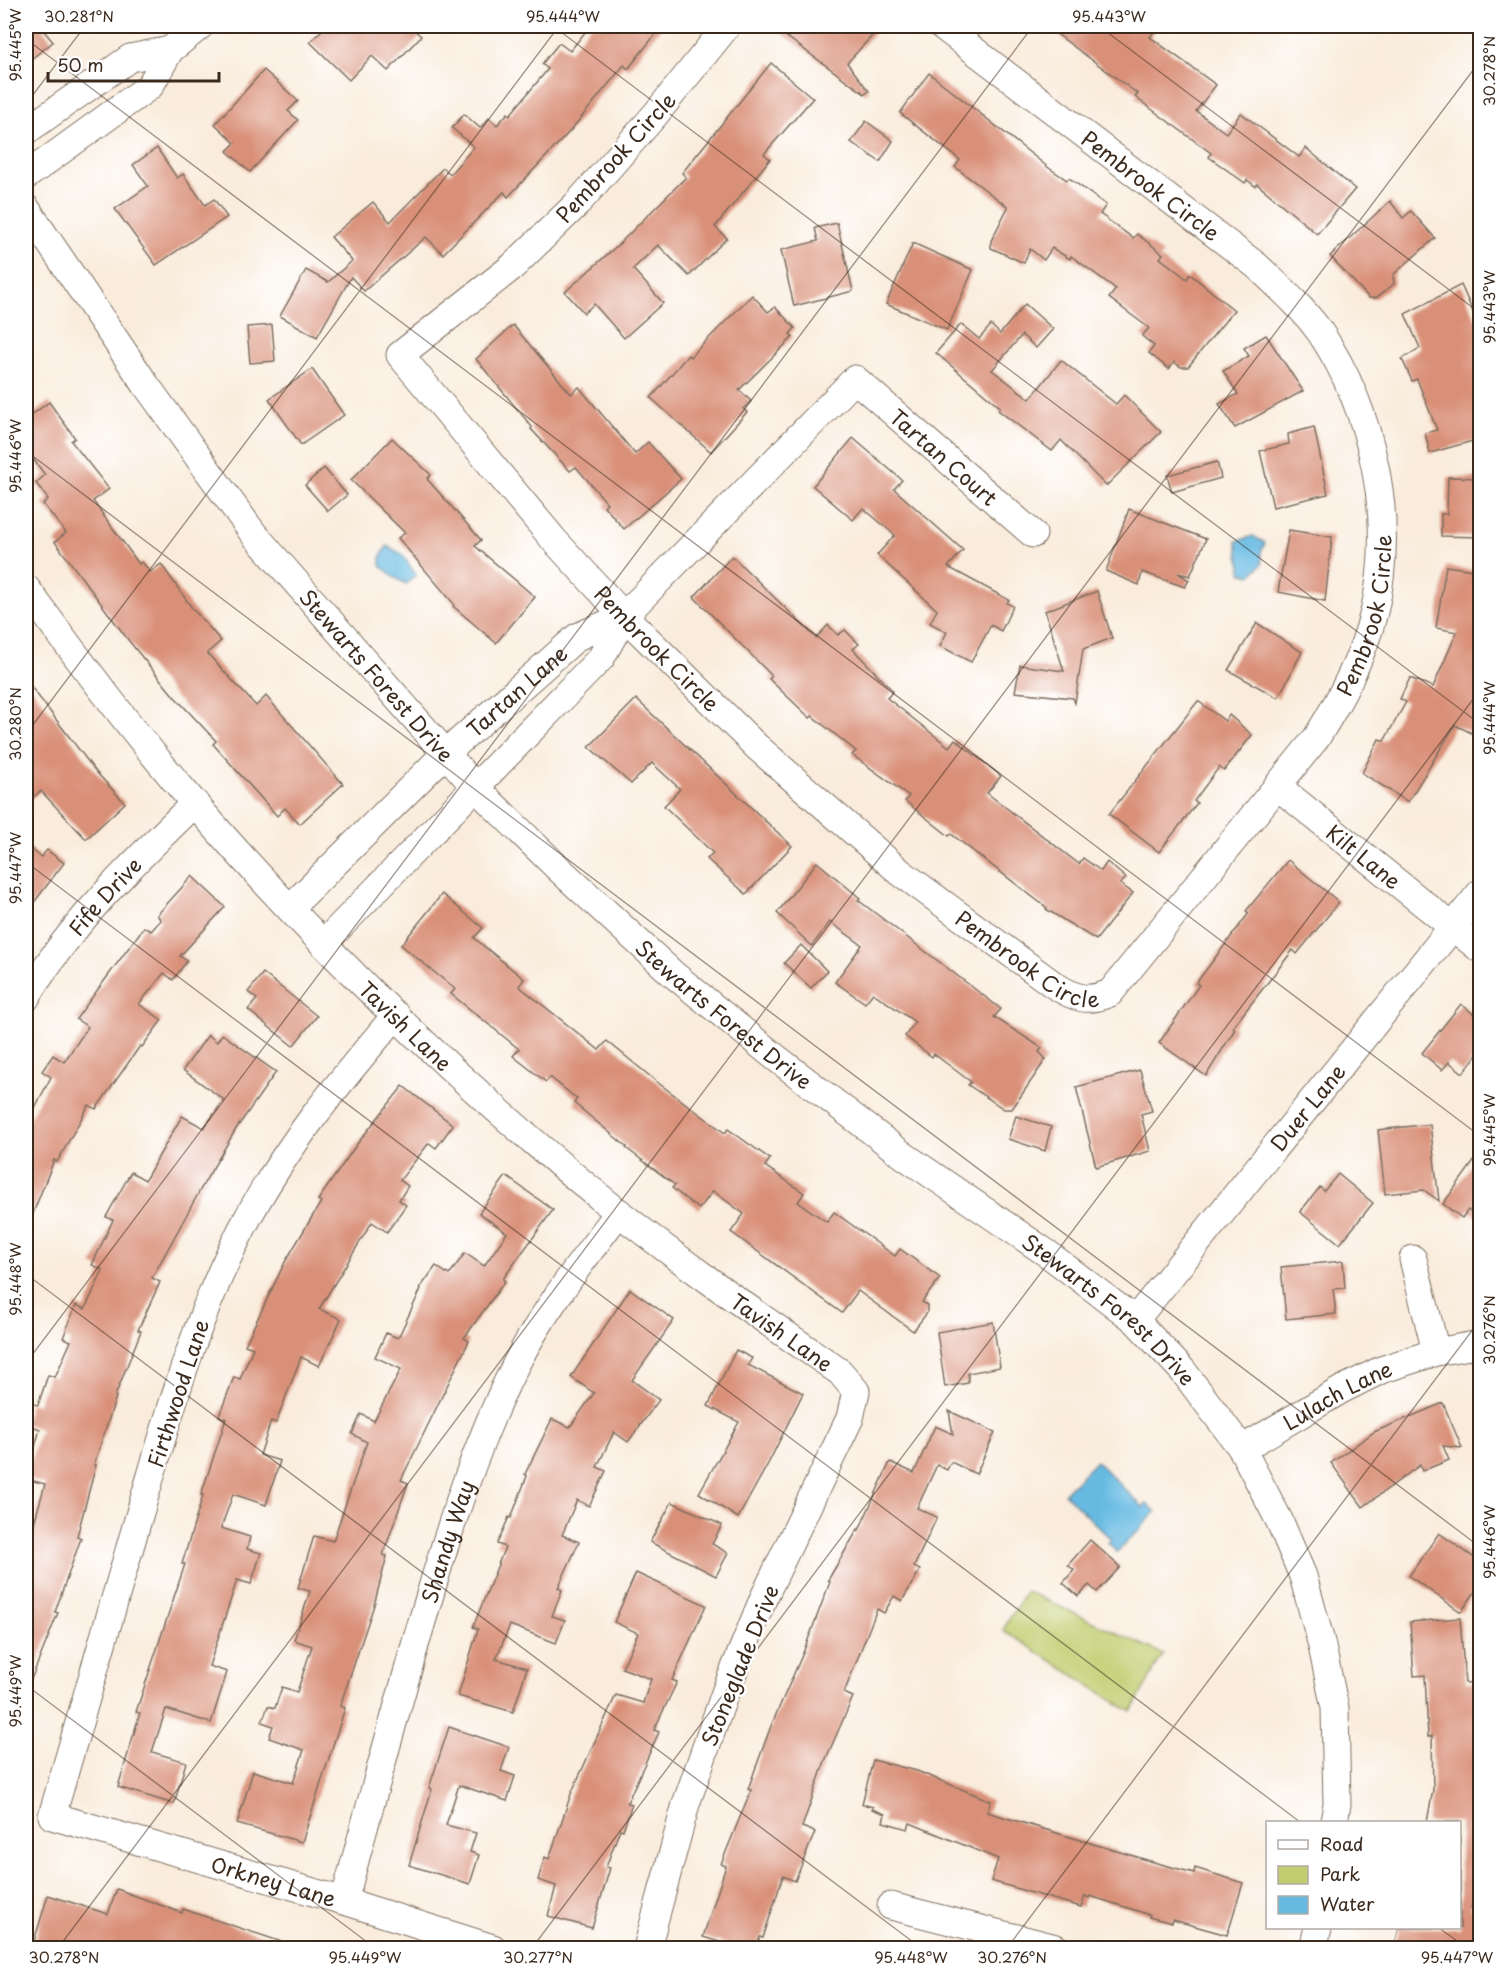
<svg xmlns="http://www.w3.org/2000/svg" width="1506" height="1974" font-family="'Playpen Sans',sans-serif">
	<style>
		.green { fill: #c1cd6f; stroke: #7e7c46; stroke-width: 1.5 }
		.water { fill: #66bae2; stroke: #507280; stroke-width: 1.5 }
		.building { fill: #d99078 }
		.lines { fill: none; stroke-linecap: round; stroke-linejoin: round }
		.minor-casing { stroke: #7e6e60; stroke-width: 29 }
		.minor { stroke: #fff; stroke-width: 27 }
		.ticks { fill: none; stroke: #3b2a1e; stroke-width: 1.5; stroke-opacity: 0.45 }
		.labels { text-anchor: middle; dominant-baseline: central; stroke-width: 5; stroke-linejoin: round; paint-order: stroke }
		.street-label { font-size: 21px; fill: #3b2a1e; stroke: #fff }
		.neatline { fill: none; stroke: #3b2a1e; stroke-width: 2 }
		.ticks-label { font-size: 15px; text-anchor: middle; fill: #3b2a1e }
	</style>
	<rect width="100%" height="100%" fill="#fff"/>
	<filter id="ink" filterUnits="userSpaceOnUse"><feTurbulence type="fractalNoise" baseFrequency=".0167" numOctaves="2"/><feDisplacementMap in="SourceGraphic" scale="12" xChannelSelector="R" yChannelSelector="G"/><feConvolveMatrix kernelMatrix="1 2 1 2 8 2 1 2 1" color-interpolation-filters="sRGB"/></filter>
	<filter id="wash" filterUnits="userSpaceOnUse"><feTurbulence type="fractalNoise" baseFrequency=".008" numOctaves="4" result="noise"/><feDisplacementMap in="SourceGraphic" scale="24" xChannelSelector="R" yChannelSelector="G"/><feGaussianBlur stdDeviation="1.35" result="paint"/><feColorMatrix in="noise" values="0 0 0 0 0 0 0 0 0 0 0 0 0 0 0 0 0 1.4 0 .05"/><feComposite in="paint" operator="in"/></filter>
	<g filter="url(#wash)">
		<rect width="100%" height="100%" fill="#f9ecdc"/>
		<path class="green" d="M1026,1591l137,63 -32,58 -128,-82z"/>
		<g class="water">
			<path d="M1253,536l12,7 -4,9 1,12 -11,11 -9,-2 -5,-32z"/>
			<path d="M387,546l15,8 14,21 -10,9 -12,-7 -13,-11v-10z"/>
			<path d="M1096,1461l47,46 4,-4 9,9 -39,40 -9,-9 3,-4 -47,-46z"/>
		</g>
		<g id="blocks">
			<g class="building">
				<path d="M26,26h14l13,16 -27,21z"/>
				<path d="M326,26h84l11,10 -33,35 -16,-15 -23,24 -39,-38z"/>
				<path d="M590,26h72l-34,43 -4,-4 -53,65 -63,67 -4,-5 -61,62 -17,-17 -62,54 -13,-14 -34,60 -37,-21 26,-46 22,12 24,-21 -21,-24 42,-35 17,20 53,-54 7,6 24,-27 -22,-19 12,-14 16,14 9,-10 8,7 11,-12 2,2 38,-46 -6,-5 17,-21 11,8z"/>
				<path d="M772,26h109l-34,37 22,28 -4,3z"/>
				<path d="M1046,26h112l-8,11 66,48 -20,26 30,22 15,-20 58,44 7,-9 49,41 -38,45 -60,-50 -2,2 -8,-6 -2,3 -36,-26 2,-4 -76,-56 3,-3z"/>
				<path d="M771,63l42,35 -49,56 6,5 -55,68 12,11 -38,38 -31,-31 -25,24 30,34 -39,35 -30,-34 -10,9 -19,-21 54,-48 67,-67 -4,-4z"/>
				<path d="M264,70l34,31 -10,10 10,9 -48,52 -23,-21 8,-8 -20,-19z"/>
				<path d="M929,73l120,95 18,12 2,-2 37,27 -6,9 33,24 4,-4 26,20 -3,4 27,21 3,-5 44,36 -46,57h-7l-7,-5 -5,7 -20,-16 5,-7 -12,-10 7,-8 -40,-30 7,-9 -45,-33 -1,3 -18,-11 -8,12 -14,-11 -6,14 -33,-15v-7l17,-34 -53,-40 5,-7 -60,-47z"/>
				<path d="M866,121l27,20 -13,21 -29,-20z"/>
				<path d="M157,148l20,30 6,-4 22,31 9,-6 13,18 -71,48 -41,-56 33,-23 -15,-21z"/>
				<path d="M1390,201l13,17 8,-7 24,27 -42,37 1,9 -18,14h-7l-39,-42z"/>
				<path d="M837,223l16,68 -59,15 -13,-56 37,-9 -3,-13z"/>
				<path d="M913,243l60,27 -26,60 -61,-26z"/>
				<path d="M1461,285l19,43v111l-50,14 -5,-20 12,-3 -20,-51 -5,2 -10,-22 18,-11 -15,-34z"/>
				<path d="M752,295l16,17 7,-5 20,21 -5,6 3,3 -54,53 12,11 -8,8 4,3 -36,40 -60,-54 37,-43 2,2z"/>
				<path d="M1025,304l28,25 -17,19 -14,-13 -30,35 38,29 31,-39 55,44 8,-9 37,37 -55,54 -45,-46 -9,11 -54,-41 2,-3 -64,-54 25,-29 18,15 12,-14 9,9z"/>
				<path d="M272,325l3,36 -25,2 -3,-36z"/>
				<path d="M513,325l58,69 8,-7 56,67 13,-12 33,37 -57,50 -20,-23 3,-3 -31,-36 -6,4 -39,-42 1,-2 -56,-68z"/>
				<path d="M1266,335l37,56 -68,37 -16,-24 19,-10 -15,-23 26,-15 -5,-8z"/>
				<path d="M312,369l32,46 -43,30 -32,-46z"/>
				<path d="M49,402l26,36 -4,3 38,48 -16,12 46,63 3,-2 8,10 11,-8 31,44 29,33 -14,12 49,53 10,-10 77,88 -43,40 -15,-16 -8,8 -64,-72 3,-3 -43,-46 -44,-54 -74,-99 11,-9 -23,-29 5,-5 -12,-16 9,-8 -19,-26v-30z"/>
				<path d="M1314,427l14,67 -55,13 -13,-56 29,-7 -1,-10z"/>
				<path d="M392,438l39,37 -4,4 54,61 -6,6 60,51 -39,46 -43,-37 1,-2 -56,-66 7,-5 -54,-53z"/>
				<path d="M853,438l49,42 -8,9 69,61 -15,17 61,33 -2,3 6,3 -12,25 -10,-6 -20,37 -31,-16 7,-14 -17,-9 7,-13 -60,-55 18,-20 -32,-27 -10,12 -40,-34z"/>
				<path d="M1217,462l4,16 -49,14 -5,-17z"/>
				<path d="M324,468l23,27 -19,16 -23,-26z"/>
				<path d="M1448,477l32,1v59l-39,-1v-22h6z"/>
				<path d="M1129,509l77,30 -16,37 -12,-3 11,7 -4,7 -43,-15 -3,13 -33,-14z"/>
				<path d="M1289,530l43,7 -7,64 -47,-9z"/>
				<path d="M732,556l84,82 12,-13 10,10 7,-5 14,14 -6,5 40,42 -6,7 62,49 6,-8 46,37 -14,17 92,71 4,-6 18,13 6,-9 19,16 -6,6 13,9 -37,47 -50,-31 1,-1 -96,-74 -2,2 -44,-35 4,-5 -57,-41 4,-4 -44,-35 -2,2 -41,-39 3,-3 -78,-79z"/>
				<path d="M1446,566l34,5v166l-25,-12 -47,77 -46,-29 17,-34 5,2 22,-39 -6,-3 10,-21 23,9 24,-55 -21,-4z"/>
				<path d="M1097,591l15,47 -29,11 -8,54 -2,-5 -58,-6 5,-27 44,6 -19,-60z"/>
				<path d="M1257,623l45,29 -24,46 -50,-28z"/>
				<path d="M26,680l70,92 29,31 -39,36 -45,-48 -15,12z"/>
				<path d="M636,699l156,147 -46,48 -39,-35 6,-6 -49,-47 16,-17 -28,-26 -21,21 -42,-37z"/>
				<path d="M1198,701l27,20 4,-6 23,20 -28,36 -5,-4 -25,34 3,2 -38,49 -50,-38z"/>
				<path d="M26,845l15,12 6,-7 17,13 -38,50z"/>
				<path d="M1288,860l51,42 -42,52 -4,-4 -60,77 2,2 -29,47 -47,-33 40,-58 -3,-2 53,-70 -3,-2z"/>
				<path d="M817,862l43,36 -2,2 143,109 -7,8 48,31 -3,4 7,7 -34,50h-8l-36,-24 3,-3 -37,-28 -2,3 -27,-21 10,-14 -42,-29 -8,10 -30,-21 27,-37 -32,-23 -18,24 -35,-33z"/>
				<path d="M192,876l33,31 -45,49 7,5 -14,19 -9,-7 -25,31 23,16 -20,27 -2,-1 -44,63 -7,-4 -32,57 -3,-2 -28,71v-106l25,-48 -9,-6 11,-16 11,7 24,-35 -12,-8 68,-92 7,4 10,-11 -4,-5z"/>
				<path d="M442,894l41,34 -9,10 50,41 -5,7 80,64 8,-9 50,41 68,51 3,-4 42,30 -5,7 39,27 -6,9 29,20 7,-10 61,44 5,-7 40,29 -18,24 5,3v8l-14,18 -55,-40 -16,22 -111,-81 13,-18 -31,-23 -14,18 -27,-21 3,-3 -49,-37 1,-1 -53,-44 3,-4 -27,-22 -4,5 -33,-26 6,-7 -68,-55 4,-5 -54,-44z"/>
				<path d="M801,945l26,26 -16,17 -27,-25z"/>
				<path d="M263,973l54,43 -24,30 -45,-36 9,-11 -9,-7z"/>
				<path d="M1461,1004l19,15v32l-17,22 -14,-11 -7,8 -20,-17z"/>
				<path d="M222,1034l54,38 -40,57 -32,54 -52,95 8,4 -22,48 3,1 -26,65 1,1 -22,68h2l-19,71 4,2 -26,74 3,1 -32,79v-160l5,2 14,-50 -19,-5 14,-50 -14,-5v-7l4,-14 8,2 10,-30 7,2 16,-36 -8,-3 13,-33 9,4 18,-39 -11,-5 21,-45 -7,-3 25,-45 14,8 37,-64 22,12 20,-28 -41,-30 25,-35 9,7z"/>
				<path d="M1140,1070l12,41 -11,3 9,37 -54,16 -20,-80z"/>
				<path d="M403,1086l50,39 -17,23 -7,-5 -29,37 8,6 -9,14 7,5 -19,27 -15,-10 -53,87 22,10 -22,47 -18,-9 -25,66 -5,-2 -11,34 20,6 -14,44 -33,-11 -12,34 29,9 -3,12 14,4 -10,31 -14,-4 -28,86 18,6 -16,51 -45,-14 -14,43 34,10 -12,42 -56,-17 22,-74 -4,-1 49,-148h-3l21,-69h-2l25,-76 -7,-3 15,-39 6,2 13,-31 -8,-3 40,-83 36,-60 -3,-2 39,-56z"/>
				<path d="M1016,1116l35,11 -6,24 -37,-12z"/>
				<path d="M1430,1124l9,77 -15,-11 -39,4 -7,-64z"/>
				<path d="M1480,1153v66l-12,-9 -6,8 -19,-14z"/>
				<path d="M1338,1174l35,29 -33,41 -40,-32 20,-25 4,4z"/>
				<path d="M506,1176l47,34 -50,69 2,2 -41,57 5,3 -68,139 7,3 -25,72 4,1 -13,49 -34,101 5,2 -43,134 -65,-18 16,-53 40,12 11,-33 -35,-12 4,-12 -11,-4 6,-16 7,2 7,-21 15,5 15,-46 -18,-6 16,-49 -12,-3 16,-52 19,5 34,-99 -15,-8 9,-20 13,7 27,-52 -26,-12 11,-24 12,5 23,-49 -1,-1 16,-22 13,9 16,-22 19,13 23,-33 -28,-20z"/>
				<path d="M1343,1261l2,27 -12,1 3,25 -50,5 -5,-52z"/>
				<path d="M630,1289l44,31 -42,60 27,20 -31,42 -14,-10 -17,35 9,4 -17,35 -12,-6 -15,35 17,7 -21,46 4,2 -10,26 13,4 -9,23 -46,-18 -14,34 31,9 -14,44 -55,-16 20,-67 -5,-2 32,-80 -8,-3 12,-27 2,1 16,-42 -2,-2 27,-55 18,8 24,-34 -23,-16z"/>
				<path d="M993,1322l7,45 -32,6v10l-23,4 -8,-55z"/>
				<path d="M736,1350l16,8 -4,7 55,28 -34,69 -31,56 -39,-25 40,-71 -31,-16z"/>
				<path d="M1443,1403l19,45 -19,-2 6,14 -27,11 -2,-6 -57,42 -32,-44 43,-31z"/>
				<path d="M949,1411l46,21 -19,42 -25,-12 -4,8 -10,-5 -20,43 20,9 -23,50 6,3 -18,31 -8,-5 -10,17 -7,-4 -33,84 9,4 -28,64 -23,66 13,5 -20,49 -12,-5 -20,62 -3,-1 -4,11h-17l-36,-11 23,-71 -5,-2 30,-74 -3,-1 23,-63 32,-73 27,-71 -2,-2 30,-51 1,1 31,-68 24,11 21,-47 18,8z"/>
				<path d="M672,1502l50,23 -10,19 16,9 -12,23 -66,-34z"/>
				<path d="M1439,1533l41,29v23l-19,27 -52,-36z"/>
				<path d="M1090,1540l30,27 -23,25 -8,-7 -11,11 -15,-13 11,-13 -6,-5z"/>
				<path d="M636,1573l70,32 -34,75 5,2 -23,48 5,2 -32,71 5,1 -9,26 -3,-1 -14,38 4,1 -18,60 -44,-12 8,-30 -18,-6 7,-23 4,2 22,-65 45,-99 27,8 8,-24 -29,-11 16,-35 -24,-11z"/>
				<path d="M1460,1618l5,65 15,-1v26h-2l2,37v122l-9,42 9,2v9l-6,28h-80l5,-20h61v-106h-33l6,-32 -1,-54 -4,1 -3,-62 -11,1 -4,-54z"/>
				<path d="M449,1727l60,20 -8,24 14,5 -8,25 -48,-16 -13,40 30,8 -6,19 9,3 -9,29 -61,-19 23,-76 -3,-1z"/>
				<path d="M873,1760l44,11 74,30 -4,11 170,51 37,10 1,-5 48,15 -16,52 -54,-15 -1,3 -23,-6 1,-2 -60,-19 -1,2 -4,-2 -4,11 -90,-26 7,-22 -88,-36 -2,6 -25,-7 2,-8 -13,-5 1,-2 -11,-3z"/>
				<path d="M117,1889l65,24 1,-4 108,36 -1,3h-258l16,-53 60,19z"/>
			</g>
		</g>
	</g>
	<g filter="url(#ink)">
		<use href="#blocks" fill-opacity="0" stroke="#7e6e60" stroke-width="1.5"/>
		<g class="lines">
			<defs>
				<g id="minor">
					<path id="s1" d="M727,26l-72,89 -79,90 -64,62 -112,88 154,185 70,76 132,130 144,126 154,113c21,13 32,18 56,8l207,-256c24,-39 46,-80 57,-125 22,-93 -1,-201 -54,-280 -18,-25 -41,-45 -63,-66l-315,-240"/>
					<path d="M26,131l104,-73 40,-8"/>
					<path d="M26,176l124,-90 20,-36 30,-24"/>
					<path id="s2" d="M26,208l120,177 107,148 223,255 84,82 113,104 102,83 128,98 145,99 87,66 48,51 59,78 38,73 23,54 18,66 14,66 2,96 -3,18"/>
					<path id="s3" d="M26,588c54,74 109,147 169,216 128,148 270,285 423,408 72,57 147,108 222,160l16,19 -6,27 -87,181 -37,91 -40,114 -39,144"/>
					<path id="s4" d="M1277,786l203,163"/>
					<path id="s5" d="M290,908l155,-154 132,-117 47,-21"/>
					<path id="s6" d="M323,944l278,-286 23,-42 231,-237 178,155"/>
					<path id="s7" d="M26,998c44,-74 107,-135 169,-195"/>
					<path id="s8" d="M396,1015c-56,66 -111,132 -151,208 -50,94 -76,192 -106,293 -29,100 -58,200 -87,300l292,85 149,47"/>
					<path d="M1413,1259l23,93"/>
					<path id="s9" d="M1135,1320l345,-427"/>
					<path id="s10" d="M1242,1449l99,-59 40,-20 55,-18 44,-8"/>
					<path id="s11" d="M344,1901c27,-98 53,-196 82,-293 24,-82 50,-164 89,-242 28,-55 67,-105 104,-154"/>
					<path d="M891,1906l165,42"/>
					<path d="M1313,1948l5,-20"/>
				</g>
			</defs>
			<use href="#minor" class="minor-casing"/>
			<use href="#minor" class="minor"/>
		</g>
	</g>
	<path class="ticks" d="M553,26l927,698M1099,26l381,287M26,39l1454,1097M26,104l59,-78M26,451l1454,1096M26,734l533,-708M26,862l1274,960M26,1274l895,674M26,1363l1007,-1337M26,1685l349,263M1439,1928l28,20M58,1948l1422,-1887M532,1948l948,-1258M1007,1948l473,-628"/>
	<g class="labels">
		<g class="street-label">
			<text transform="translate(615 157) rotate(-48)">Pembrook Circle</text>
			<text transform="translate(1151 185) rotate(37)">Pembrook Circle</text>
			<text stroke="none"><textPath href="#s6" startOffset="896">Tartan Court</textPath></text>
			<text stroke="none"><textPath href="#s1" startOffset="1899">Pembrook Circle</textPath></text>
			<text stroke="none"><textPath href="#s1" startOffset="856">Pembrook Circle</textPath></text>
			<text stroke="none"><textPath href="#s2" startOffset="585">Stewarts Forest Drive</textPath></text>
			<text stroke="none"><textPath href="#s5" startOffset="314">Tartan Lane</textPath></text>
			<text stroke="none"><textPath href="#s4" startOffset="112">Kilt Lane</textPath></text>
			<text stroke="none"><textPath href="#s7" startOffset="129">Fife Drive</textPath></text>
			<text stroke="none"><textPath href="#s1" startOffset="1342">Pembrook Circle</textPath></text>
			<text stroke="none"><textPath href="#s2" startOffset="1071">Stewarts Forest Drive</textPath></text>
			<text stroke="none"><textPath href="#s3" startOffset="580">Tavish Lane</textPath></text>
			<text stroke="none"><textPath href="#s9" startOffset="274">Duer Lane</textPath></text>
			<text stroke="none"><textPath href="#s2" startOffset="1557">Stewarts Forest Drive</textPath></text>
			<text stroke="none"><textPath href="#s3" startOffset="1066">Tavish Lane</textPath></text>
			<text transform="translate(177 1393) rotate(-72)">Firthwood Lane</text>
			<text stroke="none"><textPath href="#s10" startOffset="110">Lulach Lane</textPath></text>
			<text stroke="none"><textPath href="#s11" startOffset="374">Shandy Way</textPath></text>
			<text transform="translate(739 1665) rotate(-68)">Stoneglade Drive</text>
			<text stroke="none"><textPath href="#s8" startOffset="1113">Orkney Lane</textPath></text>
		</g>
	</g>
	<rect width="1506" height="1974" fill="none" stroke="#fff" stroke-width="66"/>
	<rect x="1266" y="1821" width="195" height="108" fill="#ffffff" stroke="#b1aaa5" stroke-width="1.5"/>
	<rect x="1278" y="1840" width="30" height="9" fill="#ffffff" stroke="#b1aaa5" stroke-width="1.5"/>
	<text x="1320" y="1851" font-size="18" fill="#3b2a1e">Road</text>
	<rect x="1278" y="1866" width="30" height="18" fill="#c1cd6f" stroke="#b1aaa5" stroke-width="1.5"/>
	<text x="1320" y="1881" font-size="18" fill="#3b2a1e">Park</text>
	<rect x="1278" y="1896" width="30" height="18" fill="#66bae2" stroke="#b1aaa5" stroke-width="1.5"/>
	<text x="1320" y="1911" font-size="18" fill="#3b2a1e">Water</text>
	<path d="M48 72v9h171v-9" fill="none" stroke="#3b2a1e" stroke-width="3"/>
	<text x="57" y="72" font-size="18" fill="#3b2a1e" stroke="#ffffff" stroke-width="4.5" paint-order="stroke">50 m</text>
	<rect x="33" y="33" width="1440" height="1908" class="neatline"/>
	<g class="ticks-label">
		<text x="79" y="22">30.281°N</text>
		<text x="563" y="22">95.444°W</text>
		<text x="1109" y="22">95.443°W</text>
		<text transform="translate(16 45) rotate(-90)" y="5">95.445°W</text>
		<text transform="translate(1490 71) rotate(-90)" y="5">30.278°N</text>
		<text transform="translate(1490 307) rotate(-90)" y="5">95.443°W</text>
		<text transform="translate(16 456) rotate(-90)" y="5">95.446°W</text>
		<text transform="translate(1490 718) rotate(-90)" y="5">95.444°W</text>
		<text transform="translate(16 724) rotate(-90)" y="5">30.280°N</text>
		<text transform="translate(16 868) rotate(-90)" y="5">95.447°W</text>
		<text transform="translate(1490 1130) rotate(-90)" y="5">95.445°W</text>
		<text transform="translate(16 1279) rotate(-90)" y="5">95.448°W</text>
		<text transform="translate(1490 1330) rotate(-90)" y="5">30.276°N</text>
		<text transform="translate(1490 1542) rotate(-90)" y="5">95.446°W</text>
		<text transform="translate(16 1691) rotate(-90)" y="5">95.449°W</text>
		<text x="64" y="1963">30.278°N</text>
		<text x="365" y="1963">95.449°W</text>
		<text x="538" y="1963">30.277°N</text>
		<text x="911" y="1963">95.448°W</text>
		<text x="1012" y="1963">30.276°N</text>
		<text x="1457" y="1963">95.447°W</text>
	</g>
</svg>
